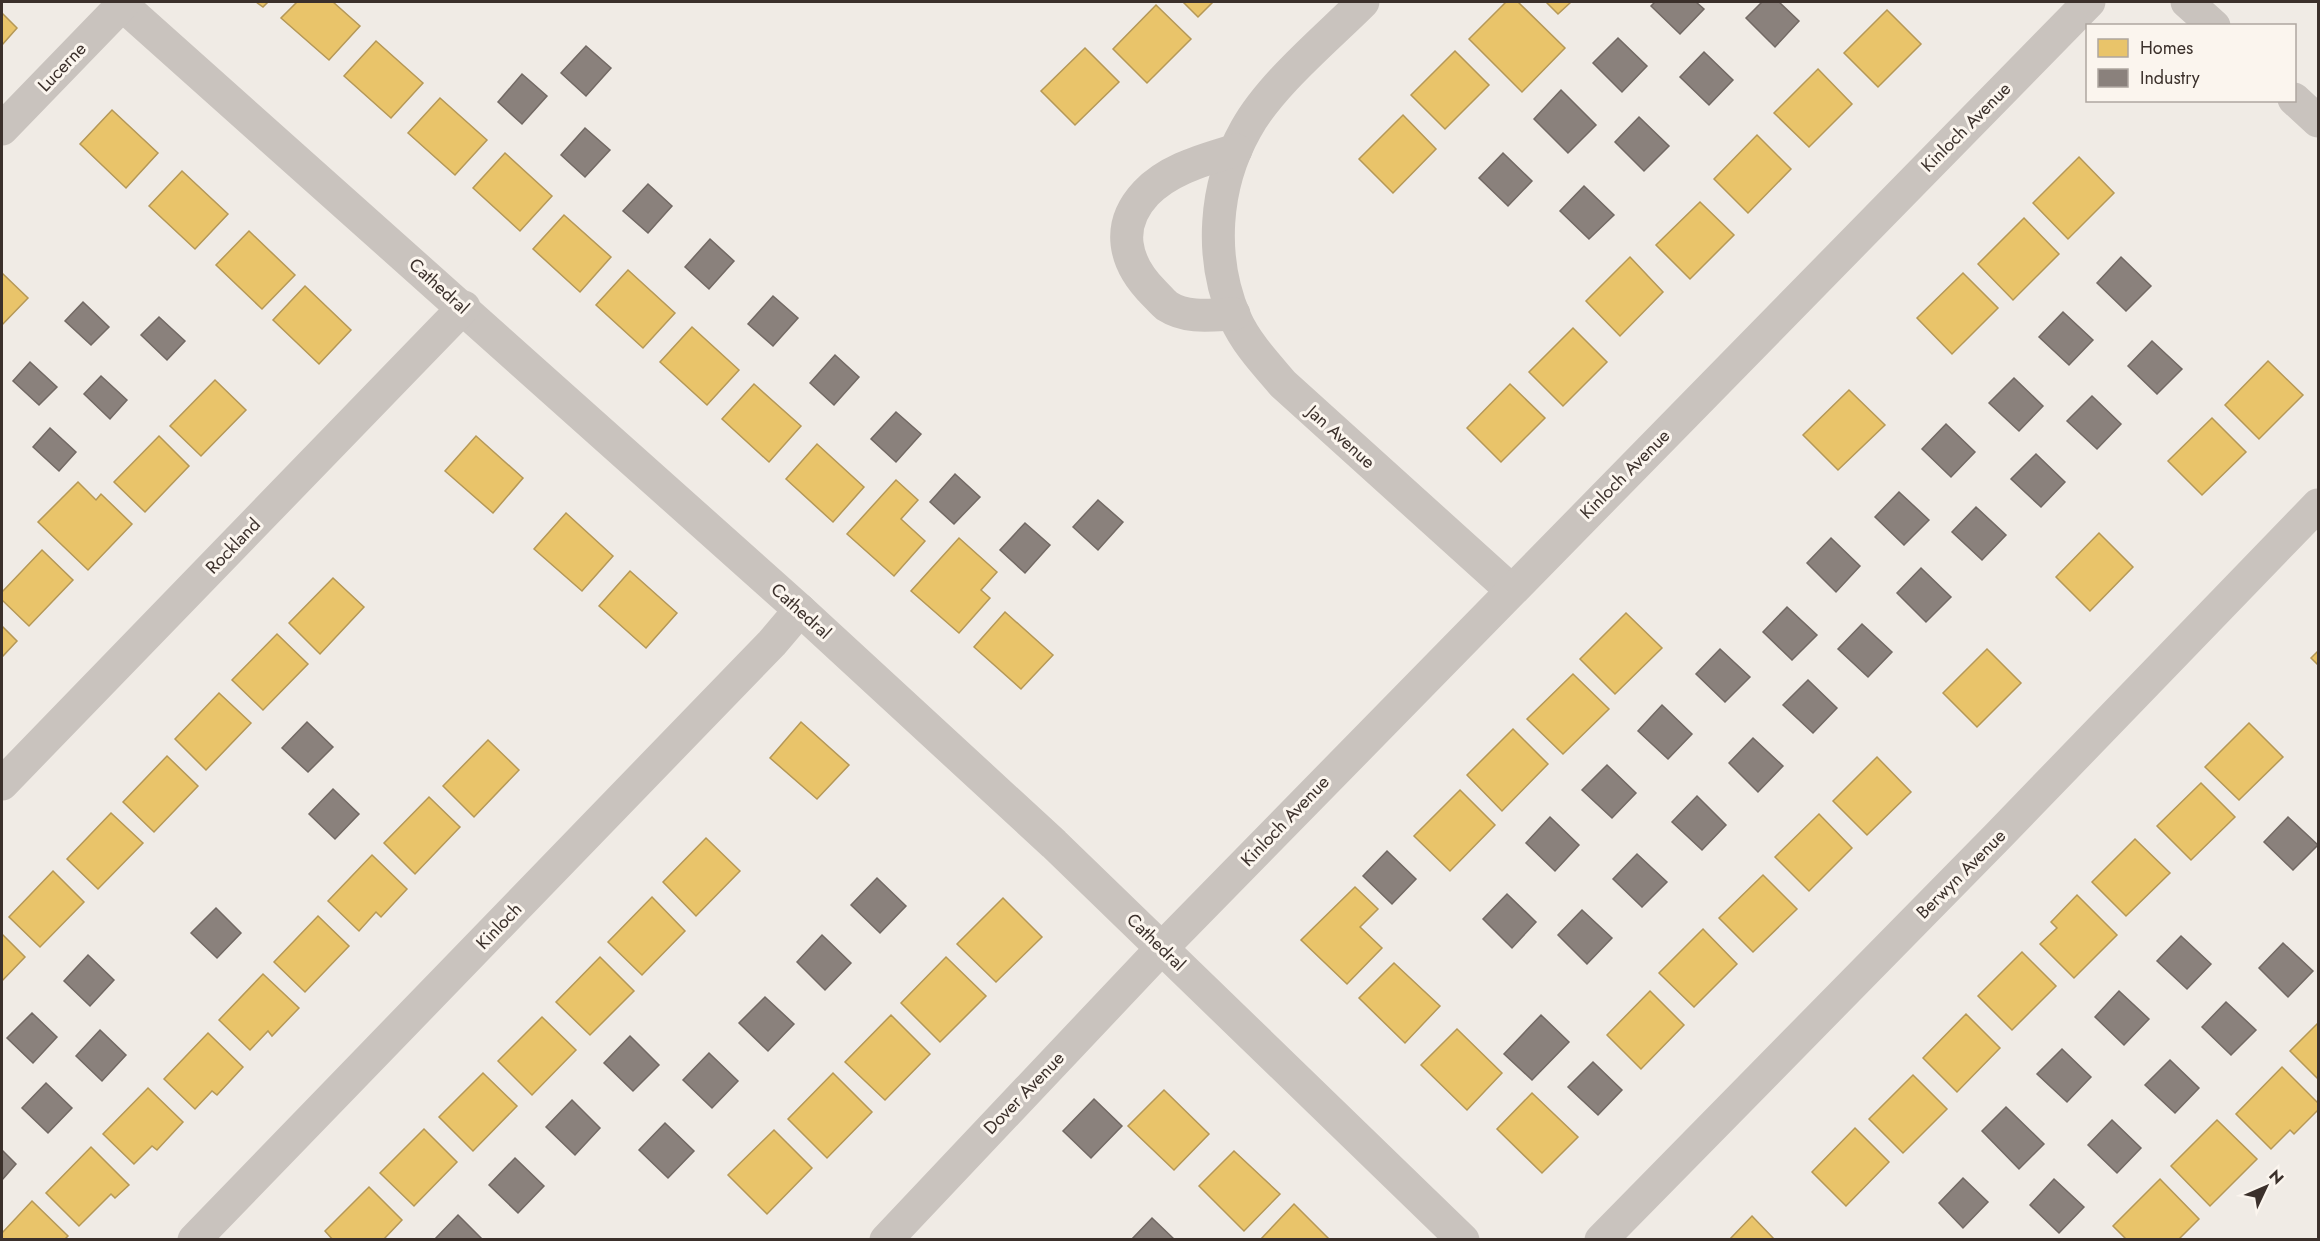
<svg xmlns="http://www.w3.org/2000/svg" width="2320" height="1241" font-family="Jost,sans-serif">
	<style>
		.homes { fill: #e9c46a; stroke: #b59857; stroke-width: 1.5 }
		.industry { fill: #8a817c; stroke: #726964; stroke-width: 1.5 }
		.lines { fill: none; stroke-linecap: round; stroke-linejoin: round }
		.street { stroke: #c9c3be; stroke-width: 33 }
		.labels { text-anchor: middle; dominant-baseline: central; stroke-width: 6; stroke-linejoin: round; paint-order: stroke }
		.street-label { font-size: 18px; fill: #3b302b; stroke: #fbf5ee }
	</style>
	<rect width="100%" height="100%" fill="#f0ebe5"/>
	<g class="homes">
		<path d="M256,2h12l-5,5z"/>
		<path d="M297,2h36l27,24 -31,34 -48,-42z"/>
		<path d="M1183,2h30l-15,15z"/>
		<path d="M1506,2h12l47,46 -43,44 -53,-53z"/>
		<path d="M1546,2h25l-13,12z"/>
		<path d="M1156,5l35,34 -44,44 -34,-34z"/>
		<path d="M1887,10l34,34 -43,43 -34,-34z"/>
		<path d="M2,13l15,15 -15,17z"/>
		<path d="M376,41l47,42 -32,35 -47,-42z"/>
		<path d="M1085,48l34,34 -44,43 -34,-34z"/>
		<path d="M1455,51l34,34 -44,44 -34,-34z"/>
		<path d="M1818,69l34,35 -43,43 -35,-34z"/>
		<path d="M440,98l47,42 -32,35 -47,-42z"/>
		<path d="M112,110l46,43 -32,35 -46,-44z"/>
		<path d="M1403,115l33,34 -43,44 -34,-34z"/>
		<path d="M1757,135l34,34 -43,44 -34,-34z"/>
		<path d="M505,153l47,43 -32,35 -47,-43z"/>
		<path d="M2079,157l35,36 -46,46 -35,-36z"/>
		<path d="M182,171l46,43 -33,35 -46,-43z"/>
		<path d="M1700,202l34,33 -44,44 -34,-34z"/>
		<path d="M564,215l47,42 -31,35 -47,-43z"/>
		<path d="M2024,218l35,36 -46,46 -35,-36z"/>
		<path d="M249,231l46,44 -33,34 -46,-44z"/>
		<path d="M1630,257l33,35 -43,44 -34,-35z"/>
		<path d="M628,270l47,43 -32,35 -47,-43z"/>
		<path d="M2,273l26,25 -26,27z"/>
		<path d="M1963,273l35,35 -46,46 -35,-36z"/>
		<path d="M305,286l46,44 -32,34 -46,-44z"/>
		<path d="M692,327l47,43 -32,35 -47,-43z"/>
		<path d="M1573,328l34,34 -44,44 -34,-34z"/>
		<path d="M2268,361l35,34 -44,44 -34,-34z"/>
		<path d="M215,380l31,30 -45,46 -31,-30z"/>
		<path d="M754,384l47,42 -32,36 -47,-43z"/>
		<path d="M1510,384l35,34 -44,44 -34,-34z"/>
		<path d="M1849,390l36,35 -47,45 -35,-35z"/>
		<path d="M2212,418l34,34 -44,43 -34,-34z"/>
		<path d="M159,436l30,30 -44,46 -31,-30z"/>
		<path d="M476,436l47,42 -30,35 -48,-42z"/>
		<path d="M817,444l47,43 -31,35 -47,-43z"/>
		<path d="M896,480l22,20 -17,19 24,22 -31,35 -47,-42z"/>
		<path d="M78,482l18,18 5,-6 31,30 -44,46 -50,-48z"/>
		<path d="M566,513l47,43 -31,35 -48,-42z"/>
		<path d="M2099,533l34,34 -43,44 -34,-34z"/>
		<path d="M959,538l38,34 -16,18 9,8 -31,35 -48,-42z"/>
		<path d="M42,550l31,30 -44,46 -27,-26v-8z"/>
		<path d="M630,571l47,42 -31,35 -47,-42z"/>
		<path d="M333,578l31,29 -44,47 -31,-31z"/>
		<path d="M1005,612l48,43 -32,34 -47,-42z"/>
		<path d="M1626,613l36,35 -47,46 -35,-35z"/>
		<path d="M2,626l15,15 -15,16z"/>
		<path d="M277,634l31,30 -45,46 -31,-30z"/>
		<path d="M1987,649l34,34 -44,44 -34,-34z"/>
		<path d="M2318,651v14l-7,-7z"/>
		<path d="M1573,674l36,35 -46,45 -36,-35z"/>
		<path d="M219,693l32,30 -45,47 -31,-31z"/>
		<path d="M801,722l48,43 -32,34 -47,-41z"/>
		<path d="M2249,723l34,34 -44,43 -34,-33z"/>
		<path d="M1513,729l35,35 -46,47 -35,-36z"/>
		<path d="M488,740l31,30 -45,47 -31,-31z"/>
		<path d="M167,756l31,30 -44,46 -31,-30z"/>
		<path d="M1877,757l34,35 -44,43 -34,-34z"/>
		<path d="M2201,783l34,34 -44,43 -34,-34z"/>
		<path d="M1460,790l35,35 -45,46 -36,-35z"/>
		<path d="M429,797l31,30 -45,47 -31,-31z"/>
		<path d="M111,813l32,30 -45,46 -31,-30z"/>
		<path d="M1819,814l33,34 -43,43 -34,-34z"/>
		<path d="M706,838l34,33 -44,45 -33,-34z"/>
		<path d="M2135,839l35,34 -44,43 -34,-34z"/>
		<path d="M372,855l35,34 -26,28 -5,-5 -17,19 -31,-30z"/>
		<path d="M53,871l31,31 -44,45 -31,-30z"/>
		<path d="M1763,875l34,34 -44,43 -34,-34z"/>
		<path d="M1355,887l23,22 -18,18 22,21 -35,36 -46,-44z"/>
		<path d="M2077,895l40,40 -43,43 -34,-34 17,-16 -6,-6z"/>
		<path d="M652,897l33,34 -43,44 -34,-33z"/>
		<path d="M1003,898l39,39 -46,45 -39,-38z"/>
		<path d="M318,916l31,30 -44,46 -31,-30z"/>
		<path d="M1703,929l34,35 -43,43 -35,-34z"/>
		<path d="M2,934l23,23 -23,24z"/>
		<path d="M2022,952l34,34 -44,44 -34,-34z"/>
		<path d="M600,957l34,34 -44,44 -34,-33z"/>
		<path d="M946,957l40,39 -46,46 -39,-39z"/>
		<path d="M1394,963l46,43 -35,37 -46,-45z"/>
		<path d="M263,974l36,34 -27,28 -4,-5 -18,19 -31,-30z"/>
		<path d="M1650,991l34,34 -43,44 -34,-34z"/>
		<path d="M1966,1014l34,34 -43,44 -34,-34z"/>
		<path d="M891,1015l39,39 -45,46 -40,-38z"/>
		<path d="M542,1017l34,33 -44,45 -34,-34z"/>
		<path d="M2318,1023v56l-28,-28z"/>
		<path d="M1457,1029l45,44 -35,37 -46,-45z"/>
		<path d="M208,1033l35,34 -26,28 -5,-4 -17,18 -31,-30z"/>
		<path d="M2282,1067l36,36v7l-24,24 -4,-4 -19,19 -35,-35z"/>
		<path d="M483,1073l34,33 -44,45 -34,-34z"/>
		<path d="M833,1073l39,39 -45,46 -39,-39z"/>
		<path d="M1913,1075l34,34 -44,44 -34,-34z"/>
		<path d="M148,1088l35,34 -26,28 -5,-4 -18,18 -31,-30z"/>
		<path d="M1164,1090l45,44 -35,36 -46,-44z"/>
		<path d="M1532,1093l46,44 -36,36 -45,-44z"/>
		<path d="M2217,1120l40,39 -47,47 -39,-40z"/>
		<path d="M1855,1128l34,34 -43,44 -34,-34z"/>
		<path d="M424,1129l33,33 -43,44 -34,-33z"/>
		<path d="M774,1130l38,38 -45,46 -39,-39z"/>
		<path d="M91,1147l38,38 -14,13 -4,-4 -32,32 -33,-33z"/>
		<path d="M1234,1151l46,43 -36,37 -45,-45z"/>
		<path d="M2160,1179l39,40 -21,21h-51l-14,-14z"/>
		<path d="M369,1187l33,33 -19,20h-50l-8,-9z"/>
		<path d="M32,1201l36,35 -4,4h-62v-7z"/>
		<path d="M1294,1204l36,36h-70z"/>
		<path d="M1752,1216l23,24h-46z"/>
	</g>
	<g class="industry">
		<path d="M1655,2h41l8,7 -24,25 -29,-28z"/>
		<path d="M1762,2h17l20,19 -24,26 -29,-29z"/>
		<path d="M1618,38l29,28 -25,26 -29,-29z"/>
		<path d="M586,46l25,22 -25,28 -25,-23z"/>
		<path d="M1704,52l29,28 -24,25 -29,-28z"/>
		<path d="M522,74l25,22 -25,28 -24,-22z"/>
		<path d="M1561,90l35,35 -28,28 -34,-34z"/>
		<path d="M1639,117l30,29 -25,25 -29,-29z"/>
		<path d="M585,128l25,22 -25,27 -24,-22z"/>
		<path d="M1503,153l29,28 -24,25 -29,-28z"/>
		<path d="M648,184l24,22 -24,27 -25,-22z"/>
		<path d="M1584,186l30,29 -25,24 -29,-28z"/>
		<path d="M710,239l24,22 -25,28 -24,-22z"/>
		<path d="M2121,257l30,29 -25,25 -29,-28z"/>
		<path d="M773,296l25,22 -25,28 -25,-22z"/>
		<path d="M83,302l26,25 -18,18 -26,-24z"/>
		<path d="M2063,312l30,28 -24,25 -30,-28z"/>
		<path d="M159,317l26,24 -18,19 -26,-25z"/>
		<path d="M2152,341l30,28 -25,25 -29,-28z"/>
		<path d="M835,355l24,22 -25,28 -24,-22z"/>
		<path d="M30,362l27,25 -18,18 -26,-24z"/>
		<path d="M101,376l26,24 -17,19 -26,-25z"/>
		<path d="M2014,378l29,28 -24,25 -30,-28z"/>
		<path d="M2092,396l29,28 -24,25 -30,-28z"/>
		<path d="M896,412l25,22 -25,28 -25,-23z"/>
		<path d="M1946,424l29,28 -24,25 -29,-28z"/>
		<path d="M50,428l26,24 -17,19 -26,-24z"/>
		<path d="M2036,454l29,28 -24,25 -30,-28z"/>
		<path d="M955,474l25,23 -26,27 -24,-22z"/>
		<path d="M1899,492l30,28 -25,25 -29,-28z"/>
		<path d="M1098,500l25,22 -25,28 -25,-23z"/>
		<path d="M1976,507l30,28 -24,25 -30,-28z"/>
		<path d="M1025,523l25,22 -25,28 -25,-23z"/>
		<path d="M1831,538l29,28 -24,26 -29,-29z"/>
		<path d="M1921,568l30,29 -25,25 -29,-29z"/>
		<path d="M1787,607l30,28 -25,25 -29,-28z"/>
		<path d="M1862,624l30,28 -24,25 -30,-28z"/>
		<path d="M1720,649l30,28 -25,25 -29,-28z"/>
		<path d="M1808,680l29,28 -24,25 -30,-28z"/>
		<path d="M1662,705l30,29 -24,25 -30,-28z"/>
		<path d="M307,722l26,25 -25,25 -26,-24z"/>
		<path d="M1753,738l30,28 -25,26 -29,-29z"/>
		<path d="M1607,765l29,28 -24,25 -30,-28z"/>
		<path d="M333,789l26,25 -24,25 -26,-25z"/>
		<path d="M1697,796l29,29 -24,25 -30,-28z"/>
		<path d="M1550,817l29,28 -24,26 -29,-28z"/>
		<path d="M2288,817l30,28 -25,25 -29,-28z"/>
		<path d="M1387,851l29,28 -24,25 -29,-28z"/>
		<path d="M1637,854l30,28 -25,25 -29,-28z"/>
		<path d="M877,878l29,28 -26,27 -29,-28z"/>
		<path d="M1507,894l29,28 -24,26 -29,-29z"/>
		<path d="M216,908l25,25 -24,25 -26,-25z"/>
		<path d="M1582,910l30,28 -25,26 -29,-29z"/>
		<path d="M822,935l29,28 -26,27 -28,-28z"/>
		<path d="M2181,936l30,28 -24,25 -30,-28z"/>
		<path d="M2283,943l30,28 -25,26 -29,-29z"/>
		<path d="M88,955l26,25 -24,26 -26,-25z"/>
		<path d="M2119,991l30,28 -25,26 -29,-28z"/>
		<path d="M765,997l29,27 -26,27 -29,-28z"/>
		<path d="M2226,1002l30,28 -25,25 -29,-28z"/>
		<path d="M32,1013l25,24 -24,26 -26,-25z"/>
		<path d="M1541,1015l28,27 -37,38 -28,-26z"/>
		<path d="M100,1030l26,25 -24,26 -26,-25z"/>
		<path d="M630,1036l29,29 -26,26 -29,-28z"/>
		<path d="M2062,1049l29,28 -24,25 -30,-28z"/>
		<path d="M709,1053l29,28 -26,27 -29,-28z"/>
		<path d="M2170,1060l29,28 -24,25 -30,-28z"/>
		<path d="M1593,1062l29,28 -24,25 -30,-28z"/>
		<path d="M46,1083l26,25 -24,25 -26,-25z"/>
		<path d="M1094,1099l28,27 -31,32 -28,-27z"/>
		<path d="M572,1100l28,28 -25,27 -29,-28z"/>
		<path d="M2006,1107l38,37 -25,25 -37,-38z"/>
		<path d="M2112,1120l29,28 -24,25 -29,-28z"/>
		<path d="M665,1123l29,28 -26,27 -29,-28z"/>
		<path d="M2,1150l14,14 -14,16z"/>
		<path d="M515,1158l29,28 -26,27 -29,-28z"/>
		<path d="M1963,1178l25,24 -25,26 -24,-25z"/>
		<path d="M2054,1179l30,28 -25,26 -29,-28z"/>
		<path d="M458,1215l25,25h-49z"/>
		<path d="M1152,1218l23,22h-44z"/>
	</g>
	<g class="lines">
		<g class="street">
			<path d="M119,2l681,608 254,234 409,396"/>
			<path d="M1363,2c-36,36 -93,83 -117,127 -32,57 -37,128 -11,189 11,25 30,45 48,66l228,206"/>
			<path d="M2187,2l27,24"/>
			<path d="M2294,99l24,22"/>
			<path d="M2,129l121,-125"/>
			<path d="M1234,314c-22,1 -47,5 -67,-8 -4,-3 -9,-9 -13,-13 -30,-30 -39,-67 -8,-100 24,-25 59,-33 90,-43"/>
			<path d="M2,784l462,-477"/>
			<path d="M194,1240l578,-597 28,-33"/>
			<path d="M886,1240l276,-292 927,-946"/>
			<path d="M1601,1240l397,-404 320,-331"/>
		</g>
	</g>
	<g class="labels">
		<g class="street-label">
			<text transform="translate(62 67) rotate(-46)">Lucerne</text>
			<text transform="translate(1966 127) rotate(-45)">Kinloch Avenue</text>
			<text transform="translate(439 286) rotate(42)">Cathedral</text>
			<text transform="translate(1341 437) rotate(42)">Jan Avenue</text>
			<text transform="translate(1625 474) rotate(-45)">Kinloch Avenue</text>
			<text transform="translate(233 546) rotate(-46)">Rockland</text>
			<text transform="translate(801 611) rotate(42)">Cathedral</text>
			<text transform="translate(1285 821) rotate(-46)">Kinloch Avenue</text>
			<text transform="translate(1961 874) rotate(-45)">Berwyn Avenue</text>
			<text transform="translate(499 926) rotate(-46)">Kinloch</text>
			<text transform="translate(1156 942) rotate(44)">Cathedral</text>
			<text transform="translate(1024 1093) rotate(-46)">Dover Avenue</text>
		</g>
	</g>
	<rect width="2320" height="1241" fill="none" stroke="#3b302b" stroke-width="6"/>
	<rect x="2086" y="24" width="210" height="78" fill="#fbf5ee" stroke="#aea6a0" stroke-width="1.5"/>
	<rect x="2098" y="39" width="30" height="18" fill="#e9c46a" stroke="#aea6a0" stroke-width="1.5"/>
	<text x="2140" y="54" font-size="18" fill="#3b302b">Homes</text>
	<rect x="2098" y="69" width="30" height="18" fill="#8a817c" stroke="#aea6a0" stroke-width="1.5"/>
	<text x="2140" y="84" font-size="18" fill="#3b302b">Industry</text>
	<g transform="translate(2266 1187) rotate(46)" stroke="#fbf5ee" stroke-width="4.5" paint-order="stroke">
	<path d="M0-4.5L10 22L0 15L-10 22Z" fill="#3b302b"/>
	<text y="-9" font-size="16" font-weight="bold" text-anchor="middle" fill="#3b302b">N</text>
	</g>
</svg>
